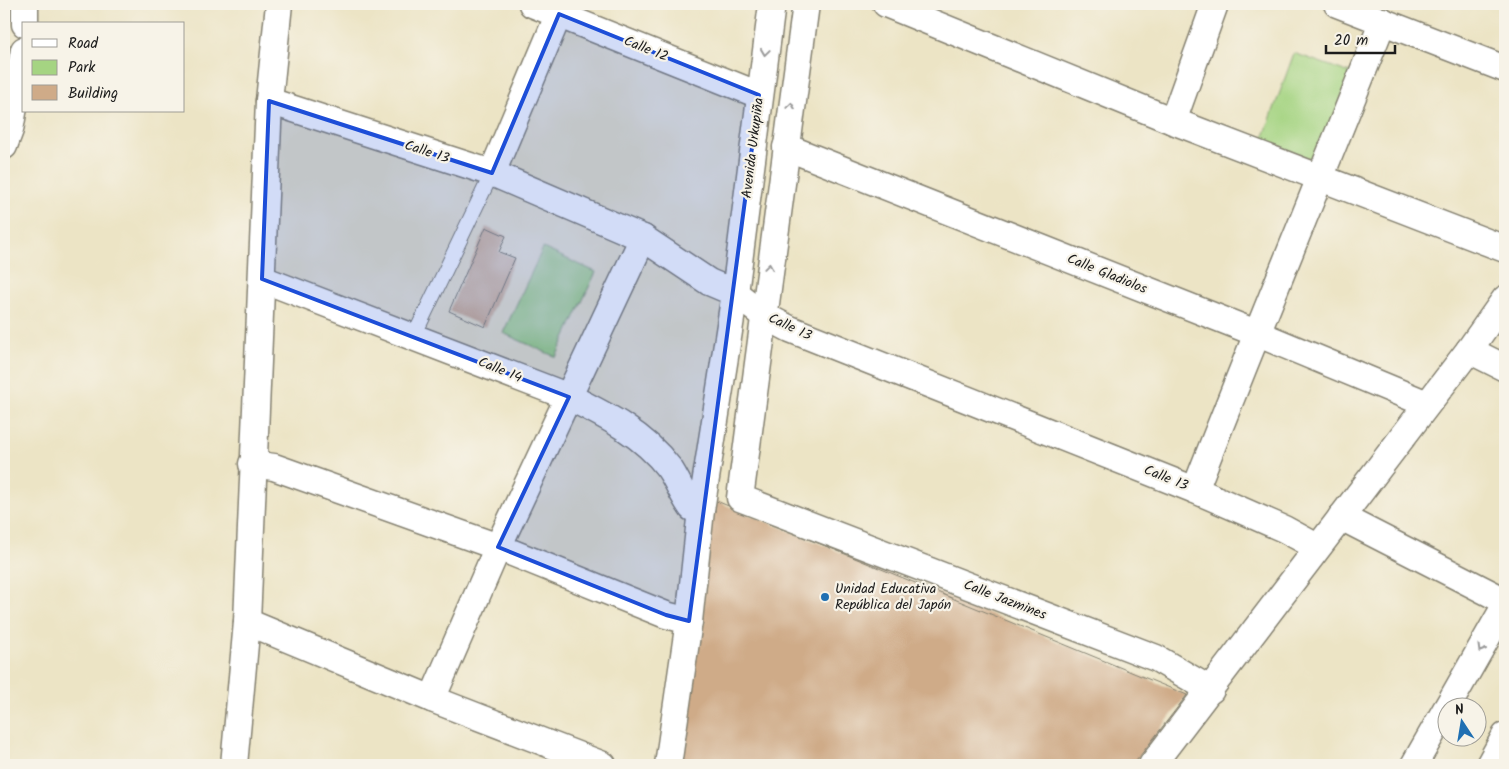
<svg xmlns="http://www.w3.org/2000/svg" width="1509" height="769" font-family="Kalam,sans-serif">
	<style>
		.green { fill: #a5d482; stroke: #60784f }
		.building { fill: #cfab88 }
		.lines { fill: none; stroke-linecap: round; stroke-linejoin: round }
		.service-casing { stroke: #848070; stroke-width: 16 }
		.minor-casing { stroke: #848070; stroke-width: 29 }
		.service { stroke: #fff; stroke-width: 14 }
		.minor { stroke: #fff; stroke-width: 26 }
		.oneway { stroke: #999 }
		.marked { fill: #1d4ed8; fill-opacity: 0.2; stroke: #1d4ed8; stroke-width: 4; stroke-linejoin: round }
		.poi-dot { fill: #1f6fb2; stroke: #f7f3e8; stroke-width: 2 }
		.labels { text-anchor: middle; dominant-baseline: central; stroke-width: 4.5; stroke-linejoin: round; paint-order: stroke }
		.street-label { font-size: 14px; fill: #1c1c1c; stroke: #f7f3e8 }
		.poi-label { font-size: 14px; fill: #1c1c1c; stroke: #f7f3e8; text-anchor: start }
	</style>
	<rect width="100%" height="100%" fill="#f7f3e8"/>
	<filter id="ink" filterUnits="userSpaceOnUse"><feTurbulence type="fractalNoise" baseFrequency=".02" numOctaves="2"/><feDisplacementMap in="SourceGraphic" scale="10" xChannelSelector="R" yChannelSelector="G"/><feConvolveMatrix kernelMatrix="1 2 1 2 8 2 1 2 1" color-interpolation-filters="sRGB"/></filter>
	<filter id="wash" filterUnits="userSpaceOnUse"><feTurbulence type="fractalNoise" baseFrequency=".0096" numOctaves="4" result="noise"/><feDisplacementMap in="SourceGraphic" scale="20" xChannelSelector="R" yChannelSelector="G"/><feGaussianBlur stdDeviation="1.12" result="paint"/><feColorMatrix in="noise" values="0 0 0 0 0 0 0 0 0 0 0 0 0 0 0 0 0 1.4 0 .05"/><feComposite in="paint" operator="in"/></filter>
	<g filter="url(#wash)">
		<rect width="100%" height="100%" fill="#ece4c5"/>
		<g class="green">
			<path d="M1294,53l56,20 -31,89 -57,-20z"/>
			<path d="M543,248l53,24 -40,85 -53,-24z"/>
		</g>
		<g id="blocks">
			<g class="building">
				<path d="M486,227l20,9 -7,16 16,6 -30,69 -36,-16z"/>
				<path d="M714,500l473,195 -54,70h-457z"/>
			</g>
		</g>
	</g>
	<g filter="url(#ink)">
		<use href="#blocks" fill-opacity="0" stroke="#848070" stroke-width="1"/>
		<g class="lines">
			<defs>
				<path id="service" d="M414,336l78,-163"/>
				<g id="minor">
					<path d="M25,4v20"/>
					<path d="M532,4l227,91"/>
					<path d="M806,4l-66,494 416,160 55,32"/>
					<path d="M886,4l287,117 332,128"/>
					<path d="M1337,4l168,65"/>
					<path d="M269,101l223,72 151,65 66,44 26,11 28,22 27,14 405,161 89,39 33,18"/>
					<path d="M1173,121l42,-117"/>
					<path d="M4,146l6,-16 14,-80"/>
					<path d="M786,147l470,186 171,71"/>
					<path d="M492,173l71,-169"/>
					<path d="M262,279l307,118c38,19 74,37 100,71 9,13 14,28 23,40l9,2"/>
					<path d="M1469,350l36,18"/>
					<path d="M252,464l22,3 224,80 168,68 23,6"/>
					<path d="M1195,490c61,-157 126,-312 188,-469"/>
					<path d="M1341,517l164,84"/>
					<path d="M247,622l185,77 171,66"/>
					<path d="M432,699l66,-152 145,-309"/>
					<path d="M1448,706l57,-100"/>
					<path d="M234,765l13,-143 22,-521 10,-97"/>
					<path d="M668,765l21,-144 12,-111 34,-217 37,-289"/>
					<path d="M1152,765l317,-415 36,-51"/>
					<path d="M1414,765l32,-56"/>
					<path d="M1489,765l16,-29"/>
				</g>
			</defs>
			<use href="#service" class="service-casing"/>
			<use href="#minor" class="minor-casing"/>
			<use href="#service" class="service"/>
			<use href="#minor" class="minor"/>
		</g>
		<defs><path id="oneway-chevron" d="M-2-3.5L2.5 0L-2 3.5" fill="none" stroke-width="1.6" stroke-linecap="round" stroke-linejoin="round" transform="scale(1.25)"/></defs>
		<g class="oneway">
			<use href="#oneway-chevron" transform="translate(765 52) rotate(98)"/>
			<use href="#oneway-chevron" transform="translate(791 106) rotate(-82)"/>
			<use href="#oneway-chevron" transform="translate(769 267) rotate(-82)"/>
			<use href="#oneway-chevron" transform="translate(1481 649) rotate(120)"/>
		</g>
	</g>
	<path class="marked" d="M559,14l200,81 -70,526 -23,-6 -168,-68 71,-150 -307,-118 7,-178 223,72z"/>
	<circle class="poi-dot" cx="825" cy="597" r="5"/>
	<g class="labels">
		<g class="street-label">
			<text transform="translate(646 49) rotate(22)">Calle 12</text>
			<text transform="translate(753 148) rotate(-83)">Avenida Urkupiña</text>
			<text transform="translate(427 152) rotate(18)">Calle 13</text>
			<text transform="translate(1107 274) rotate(22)">Calle Gladiolos</text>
			<text transform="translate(790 327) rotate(25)">Calle 13</text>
			<text transform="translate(500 370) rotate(22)">Calle 14</text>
			<text transform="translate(1166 478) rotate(22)">Calle 13</text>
			<text transform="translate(1005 600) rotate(21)">Calle Jazmines</text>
		</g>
		<g class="poi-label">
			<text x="835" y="589">Unidad Educativa<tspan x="835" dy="16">República del Japón</tspan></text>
		</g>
	</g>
	<rect width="1509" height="769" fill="none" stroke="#f7f3e8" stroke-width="20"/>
	<rect x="22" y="22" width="162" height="90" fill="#f7f3e8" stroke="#9f9d96"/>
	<rect x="32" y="39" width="25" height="8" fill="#ffffff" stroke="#9f9d96"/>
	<text x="68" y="48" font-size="15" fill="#1c1c1c">Road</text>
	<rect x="32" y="60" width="25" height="15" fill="#a5d482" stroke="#9f9d96"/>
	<text x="68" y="72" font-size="15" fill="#1c1c1c">Park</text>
	<rect x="32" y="85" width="25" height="15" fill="#cfab88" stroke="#9f9d96"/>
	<text x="68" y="98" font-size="15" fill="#1c1c1c">Building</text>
	<g transform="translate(1462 722) rotate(348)"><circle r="24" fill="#f7f3e8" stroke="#9f9d96"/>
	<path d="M0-4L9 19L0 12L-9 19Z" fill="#1f6fb2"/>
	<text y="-8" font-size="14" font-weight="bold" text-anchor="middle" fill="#1c1c1c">N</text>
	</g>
	<path d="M1326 45v8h69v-8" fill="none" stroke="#1c1c1c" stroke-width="2.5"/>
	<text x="1334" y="45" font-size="15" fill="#1c1c1c" stroke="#f7f3e8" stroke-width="4" paint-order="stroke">20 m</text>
</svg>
